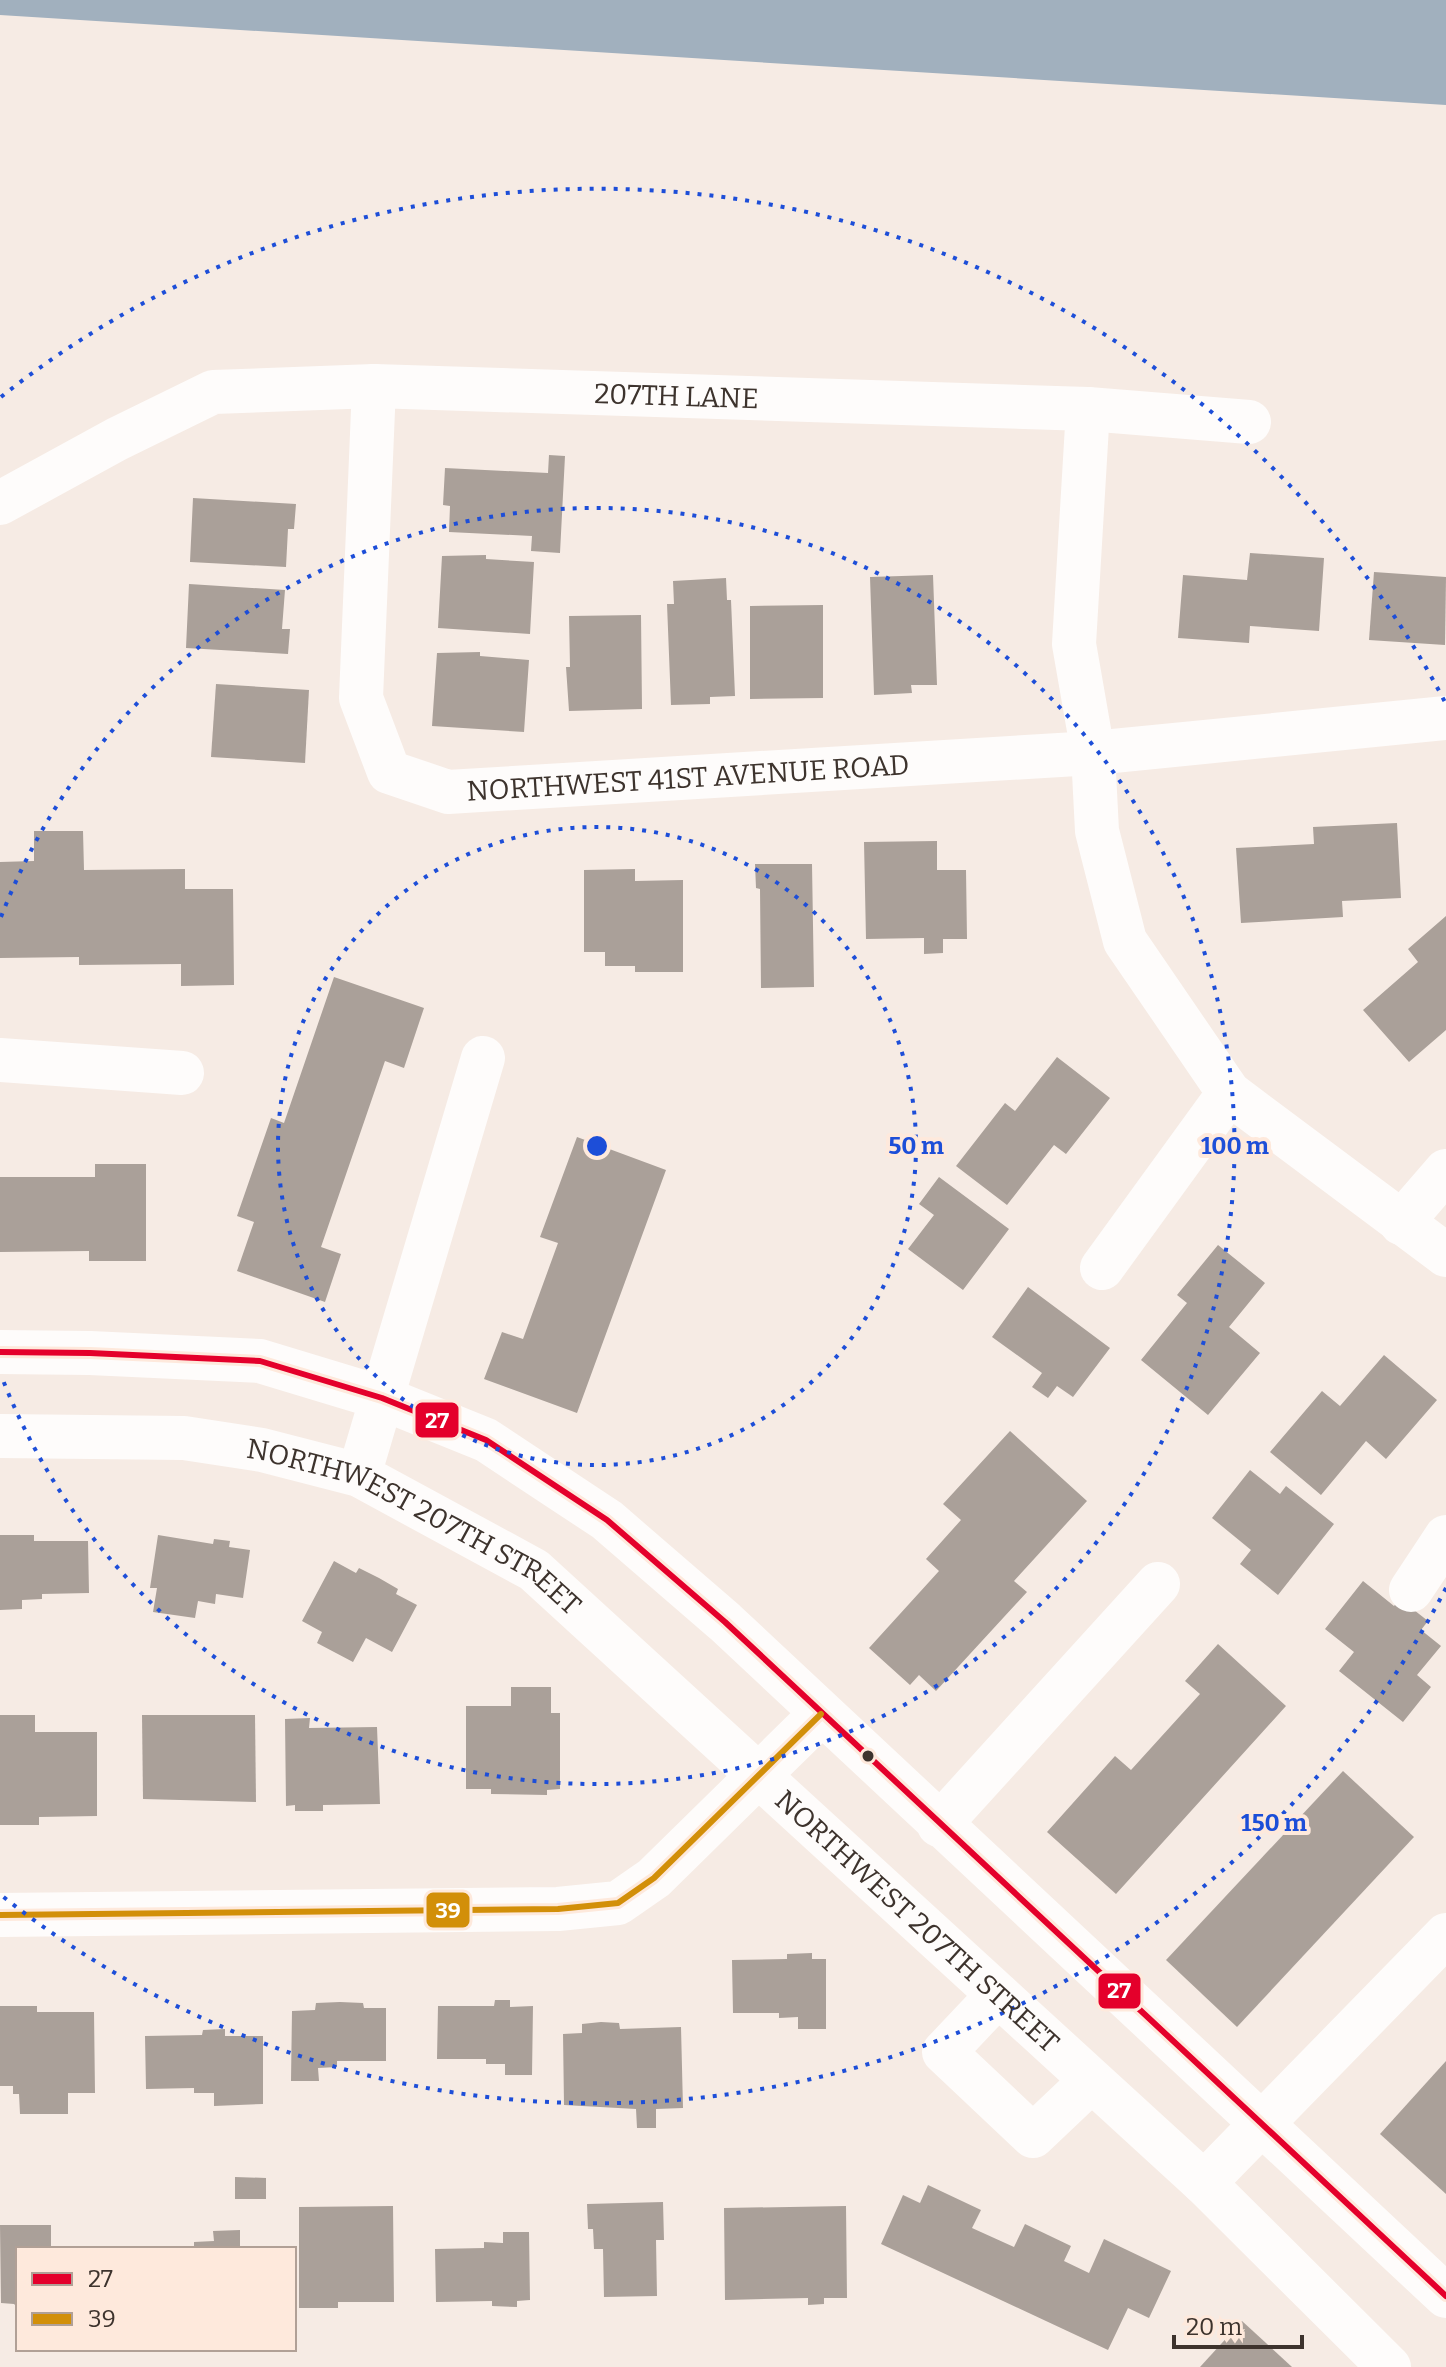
<svg xmlns="http://www.w3.org/2000/svg" width="1446" height="2367" font-family="Bitter,serif">
	<style>
		.water { fill: #a1b0be }
		.building { fill: #aaa099 }
		.lines { fill: none; stroke-linecap: round; stroke-linejoin: round }
		.minor { stroke: #fefcfb; stroke-width: 44 }
		.bus-1-casing { stroke: #fee9dc; stroke-width: 12 }
		.bus-2-casing { stroke: #fee9dc; stroke-width: 12 }
		.bus-1 { stroke: #e4002b; stroke-width: 6 }
		.bus-2 { stroke: #d28f09; stroke-width: 6 }
		.ring { fill: none; stroke: #1d4ed8; stroke-width: 4; stroke-dasharray: 4 8 }
		.bus-dot { fill: #3d332d; stroke: #fee9dc; stroke-width: 3 }
		.labels { text-anchor: middle; dominant-baseline: central; stroke-width: 8; stroke-linejoin: round; paint-order: stroke }
		.street-label { font-size: 28px; fill: #3d332d; stroke: #fee9dc }
		.centre { fill: #1d4ed8; stroke: #fee9dc; stroke-width: 4 }
		.ring-label { font-size: 24px; text-anchor: middle; font-weight: bold; fill: #1d4ed8; stroke: #fee9dc; stroke-width: 8; stroke-linejoin: round; paint-order: stroke }
		.line-badge { stroke: #fee9dc; stroke-width: 3 }
		.badge-label { font-size: 22px; text-anchor: middle; font-weight: bold; fill: #fff }
	</style>
	<rect width="100%" height="100%" fill="#f6ebe4"/>
	<path class="water" d="M0,0h1446v105l-1446,-90z"/>
	<g class="building">
		<path d="M549,455l16,1 -5,97 -29,-2 1,-15 -83,-4 1,-26 -7,-1 2,-37 103,5z"/>
		<path d="M193,498l103,6 -2,25h-6l-2,38 -96,-5z"/>
		<path d="M1250,553l74,5 -5,73 -69,-5 -1,17 -71,-5 5,-63 64,5z"/>
		<path d="M486,555v4l48,3 -4,72 -92,-6 4,-72z"/>
		<path d="M1374,572l72,5 -1,68 -76,-5z"/>
		<path d="M933,575l4,110h-26l1,8 -38,2 -4,-118z"/>
		<path d="M726,578l1,22h4l4,96 -25,1v7l-39,1 -4,-101h7l-1,-23z"/>
		<path d="M189,584l96,6 -3,39h8l-2,25 -102,-6z"/>
		<path d="M823,605v93l-73,1v-93z"/>
		<path d="M641,615l1,94 -73,2 -3,-44h4l-1,-51z"/>
		<path d="M480,652v4l49,4 -5,72 -92,-6 5,-73z"/>
		<path d="M216,684l93,6 -4,73 -94,-6z"/>
		<path d="M1397,823l4,75 -59,3 1,16 -102,6 -5,-75 78,-4 -1,-17z"/>
		<path d="M34,831h49l1,39 101,-1v20h48l1,96 -53,1v-22l-102,1v-8l-79,1v-96l34,-1z"/>
		<path d="M937,841v29h29l1,69h-24v14l-19,1v-16l-58,1 -2,-97z"/>
		<path d="M755,864h57l2,123 -53,1 -1,-99 -4,-1z"/>
		<path d="M635,869v12l48,-1v92h-48v-6h-30v-14h-21v-82z"/>
		<path d="M1446,916v114l-37,32 -46,-52 55,-48 -10,-13z"/>
		<path d="M334,977l90,31 -20,60 -19,-7 -64,186 20,7 -16,48 -88,-31 17,-49 -17,-6 34,-98 13,5z"/>
		<path d="M1057,1057l53,41 -44,56 -12,-9 -47,60 -51,-39 49,-63 10,8z"/>
		<path d="M577,1137l89,33 -89,243 -93,-34 18,-47 21,7 35,-96 -18,-6z"/>
		<path d="M95,1164h51v97h-57v-10l-89,1v-75h95z"/>
		<path d="M939,1177l70,52 -46,61 -55,-41 26,-34 -15,-11z"/>
		<path d="M1218,1245l47,38 -36,44 31,26 -52,62 -67,-55 46,-57 -10,-8z"/>
		<path d="M1028,1287l82,61 -37,49 -16,-11 -9,12 -16,-11 10,-14 -50,-36z"/>
		<path d="M1384,1355l53,45 -51,59 -20,-18 -45,54 -51,-43 52,-61 18,15z"/>
		<path d="M1010,1431l77,70 -73,80 13,11 -91,99 -17,-16 -9,10 -41,-37 70,-77 -13,-12 35,-39 -18,-16z"/>
		<path d="M1250,1470l30,24 6,-8 48,38 -56,71 -38,-31 11,-14 -39,-32z"/>
		<path d="M0,1535h34v6h54l1,52 -47,1v5l-20,1v9l-22,1z"/>
		<path d="M158,1535l55,9 1,-5 16,2 -1,6 21,3 -7,48 -27,-4 -1,10 -17,-3 -3,17 -42,-6 4,-24h-7z"/>
		<path d="M334,1561l22,12 3,-5 20,10 19,11 -2,5 21,11 -25,47 -26,-14 -13,24 -36,-19 5,-11 -20,-11z"/>
		<path d="M1363,1581l31,25 6,-7 28,22 -7,9 20,16 -24,29 14,12 -28,35 -64,-51 15,-19 -29,-23z"/>
		<path d="M1218,1644l68,62 -170,188 -69,-62 68,-76 16,14 69,-76 -15,-13z"/>
		<path d="M511,1687h40v26h9v76l-13,1v5l-56,-1v-5h-25v-83h45z"/>
		<path d="M0,1715h35v17h62v84l-58,1v8h-39z"/>
		<path d="M142,1715h113l1,87 -113,-3z"/>
		<path d="M310,1718l-1,10 68,-1 3,77 -57,1v6h-28v-6l-9,1 -1,-87z"/>
		<path d="M1343,1771l71,66 -177,190 -71,-67z"/>
		<path d="M812,1953v6h14v70h-28v-12l-19,1v-5h-46l-1,-53 55,-1v-5z"/>
		<path d="M495,2000h15v7l23,-1 -1,69h-27v-11h-19v-5h-49l1,-53h56z"/>
		<path d="M340,2002l23,1 1,5h22v53h-49v6l-19,1 1,13h-28l1,-70 23,-1 1,-7z"/>
		<path d="M0,2006h37v6h57l1,81h-27v21h-48l-1,-20h-6v-8h-13z"/>
		<path d="M601,2022l18,1 1,6 61,-2 2,81 -27,1v19h-19l-1,-19 -72,-4 -1,-71 19,-1v-9z"/>
		<path d="M225,2029v7h38v68l-49,2v-13h-20v-5l-48,1 -1,-53 57,-1 1,-5z"/>
		<path d="M1446,2061v133l-66,-60z"/>
		<path d="M235,2177l31,1v21h-31z"/>
		<path d="M928,2185l53,25 -9,18 42,19 11,-23 46,22 -7,15 25,12 15,-34 67,32 -22,47 -21,-10 -20,42 -227,-106 22,-49 17,8z"/>
		<path d="M663,2202l1,38h-8l1,56 -53,1 -1,-48h-9l-1,-20h-5l-1,-25z"/>
		<path d="M393,2206l1,96h-56v6h-39v-101z"/>
		<path d="M846,2206l1,92h-23v6l-16,1v-7l-83,2 -1,-92z"/>
		<path d="M0,2225h51v24h-33v59l-4,-4 -13,-1z"/>
		<path d="M240,2230v19h-46v-7l20,-1 -1,-10z"/>
		<path d="M503,2232h26l1,68 -13,1v6l-25,-1v-5l-56,1 -1,-53 49,-1v-6l19,1z"/>
		<path d="M1242,2321l50,46h-92z"/>
	</g>
	<g class="lines">
		<g class="minor">
			<path id="s1" d="M374,386l-13,312 28,74 59,20 645,-39 353,-35"/>
			<path d="M1088,409l-14,235 19,109 4,78 28,110 104,152 217,162"/>
			<path id="s2" d="M0,503l117,-64 96,-47 161,-6 714,23 161,13"/>
			<path d="M0,1060l182,13"/>
			<path d="M1401,1223l45,-52"/>
			<path d="M1102,1268l127,-175"/>
			<path d="M0,1352l90,1 170,8 122,37 104,42 121,80 118,102 721,674"/>
			<path id="s3" d="M0,1436l184,2 78,12 97,25 175,95 670,613 185,184"/>
			<path d="M359,1475l124,-417"/>
			<path d="M1411,1590l35,-53"/>
			<path d="M939,1825l219,-241"/>
			<path d="M0,1915l558,-6 60,-6 36,-25 167,-164"/>
			<path d="M998,1995l-54,57 89,84 58,-55"/>
			<path d="M1204,2183l242,-248"/>
		</g>
		<defs>
			<path id="bus-1" d="M0,1352l90,1 170,8 122,37 104,42 121,80 118,102 721,674"/>
			<path id="bus-2" d="M0,1915l558,-6 60,-6 36,-25 167,-164"/>
		</defs>
		<use href="#bus-1" class="bus-1-casing"/>
		<use href="#bus-2" class="bus-2-casing"/>
		<use href="#bus-1" class="bus-1"/>
		<use href="#bus-2" class="bus-2"/>
	</g>
	<g class="ring">
		<circle cx="597" cy="1146" r="319"/>
		<path d="M1 917A638 638 0 1 1 1 1375"/>
		<path d="M1446 1588A957 957 0 0 1 1 1895M1 397A957 957 0 0 1 1446 704"/>
	</g>
	<circle class="bus-dot" cx="868" cy="1756" r="7"/>
	<g class="labels">
		<g class="street-label">
			<text stroke="none"><textPath href="#s2" startOffset="704">207TH LANE</textPath></text>
			<text stroke="none"><textPath href="#s1" startOffset="694">NORTHWEST 41ST AVENUE ROAD</textPath></text>
			<text stroke="none"><textPath href="#s3" startOffset="434">NORTHWEST 207TH STREET</textPath></text>
			<text stroke="none"><textPath href="#s3" startOffset="1082">NORTHWEST 207TH STREET</textPath></text>
		</g>
	</g>
	<circle cx="597" cy="1146" r="12" class="centre"/>
	<g class="ring-label">
		<text x="916" y="1154">50 m</text>
		<text x="1235" y="1154">100 m</text>
		<text x="1274" y="1831">150 m</text>
	</g>
	<g class="line-badge">
		<rect x="414" y="1401" width="46" height="38" rx="8" fill="#e4002b"/>
		<rect x="425" y="1891" width="46" height="38" rx="8" fill="#d28f09"/>
		<rect x="1097" y="1972" width="45" height="38" rx="8" fill="#e4002b"/>
	</g>
	<g class="badge-label">
		<text x="437" y="1428">27</text>
		<text x="448" y="1918">39</text>
		<text x="1119" y="1998">27</text>
	</g>
	<rect x="16" y="2247" width="280" height="104" fill="#fee9dc" stroke="#b1a096" stroke-width="2"/>
	<rect x="32" y="2273" width="40" height="12" fill="#e4002b" stroke="#b1a096" stroke-width="2"/>
	<text x="88" y="2287" font-size="24" fill="#3d332d">27</text>
	<rect x="32" y="2313" width="40" height="12" fill="#d28f09" stroke="#b1a096" stroke-width="2"/>
	<text x="88" y="2327" font-size="24" fill="#3d332d">39</text>
	<path d="M1174 2335v12h128v-12" fill="none" stroke="#3d332d" stroke-width="4"/>
	<text x="1186" y="2335" font-size="24" fill="#3d332d" stroke="#fee9dc" stroke-width="6" paint-order="stroke">20 m</text>
</svg>
